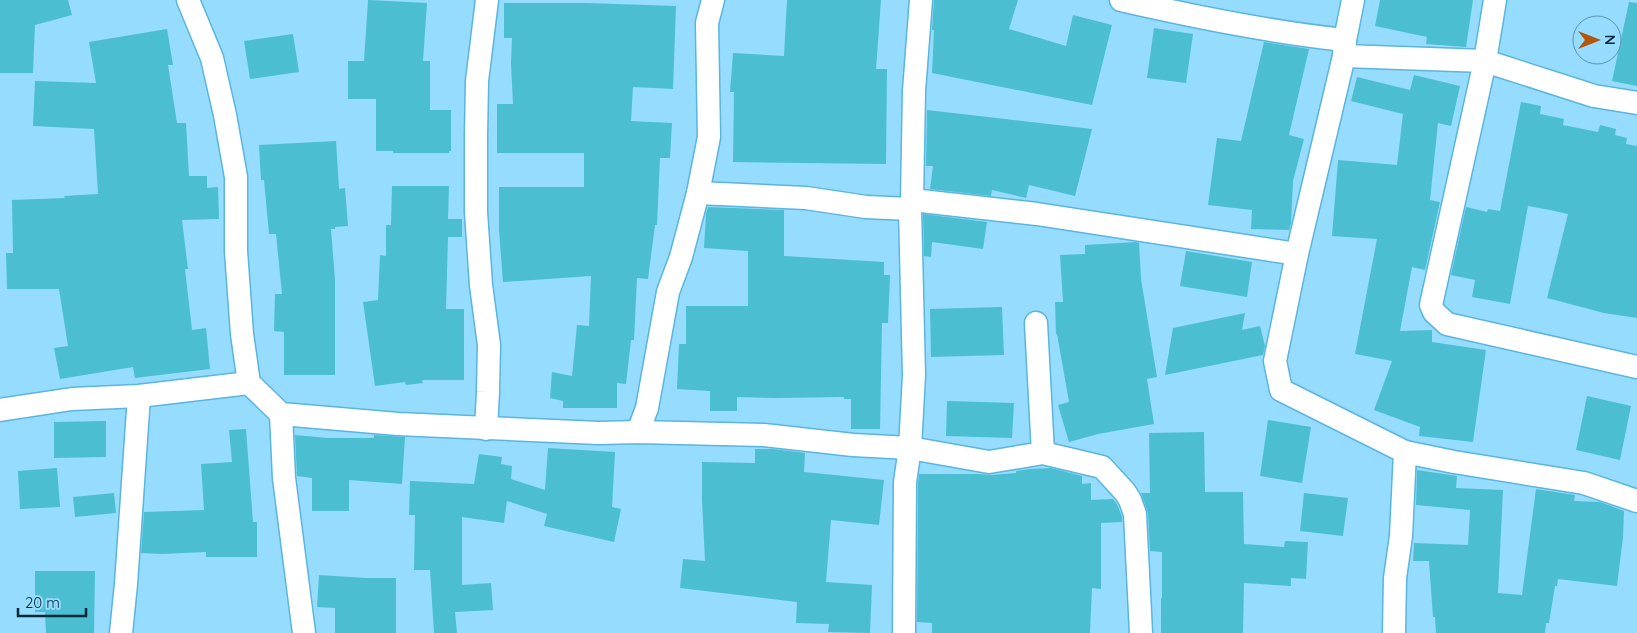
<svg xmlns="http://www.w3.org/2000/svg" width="1637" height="633" font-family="Quicksand,sans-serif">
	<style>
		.building { fill: #4bbed1 }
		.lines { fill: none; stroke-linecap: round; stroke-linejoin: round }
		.minor-casing { stroke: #5ab5df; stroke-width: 25 }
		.minor { stroke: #fff; stroke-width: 22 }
	</style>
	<rect width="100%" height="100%" fill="#96dcfe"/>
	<g class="building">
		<path d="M0,0h68l4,15 -37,10 -2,48h-33z"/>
		<path d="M368,0l59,3 -4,58h7v49h21v41h-2v2h-56v-2h-17v-52h-28v-38h16z"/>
		<path d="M787,0h94l-5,69h11l-1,95 -153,-2 1,-70h-4l3,-39 51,3z"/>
		<path d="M934,0h84l-9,29 57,17 7,-31 39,10 -20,80 -160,-32 2,-43h-2z"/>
		<path d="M1380,0h93l-7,47 -40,-3 1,-7 -52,-11z"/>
		<path d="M1629,2l8,1v83l-25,-5z"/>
		<path d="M504,3h82l90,3 -3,83 -40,-2 -2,34 41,2 -2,35h-10l-3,67h-2l-7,54 -11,-1 -3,62h-3l-5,44 -9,-1v25h-54v-7l-13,-3 2,-26 20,4 5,-51 12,1 2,-50 -88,6 -4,-52v-43h85v-34h-87v-49h16l-2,-40 1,-26h-8z"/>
		<path d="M1154,28l39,6 -7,49 -39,-5z"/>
		<path d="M167,29l6,36h-5l9,58h9l3,53h18v12l11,-1 1,32 -37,1 6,49h-3l7,61 14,-2 4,41 -75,9 -2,-11 -73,12 -6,-31 14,-2 -9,-57h-52l-1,-36h7l-1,-53 53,-2 -1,-2 34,-2 -4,-65 -61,-3 2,-45 61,2 -7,-41z"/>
		<path d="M293,34l6,38 -49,7 -6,-38z"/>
		<path d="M1264,42l45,7 -20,86 15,4 -11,42 -2,42 -2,7 -38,-1 1,-19 -44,-5 9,-67 24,3z"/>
		<path d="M1414,75l46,11 -9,40 -13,-3 -8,77 10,2 -15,68 -13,-3 -12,64 32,-1v12l54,8 -13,92 -54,-6 1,-9 -46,-17 18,-49 -37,-7 22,-115 -45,-3 6,-76 59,5 6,-51 -52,-13 6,-24 53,13z"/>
		<path d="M1521,102l20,4 -1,8 24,5 -1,6 35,7 2,-7 16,4 -1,6 12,3 -1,6 11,2v172l-33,-5 -57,-15 21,-84 -18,-4 -22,-4 -18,98 -38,-7 3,-17 -24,-5 15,-68 21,5 1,-3 12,2z"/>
		<path d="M927,110l165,19 -17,67 -46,-11 -3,13 -34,-8 -1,6 -61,-7 3,-23h-7z"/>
		<path d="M336,141l3,48 6,-1 3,38 -13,1v2h-4l4,51v95h-51v-43l-10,-1 1,-37h7l-6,-60h-7l-5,-54h-3l-2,-35z"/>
		<path d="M392,186h57l-1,33h14v18h-14l-2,72h18v71h-42l1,3 -17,2 -1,-3 -30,4 -12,-84 15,-2 2,-45 6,1v-31h5z"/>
		<path d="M708,207l76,3v46l100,6v13h6l-2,48h-6l-2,106h-29v-30h-7v-2l-68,1 -39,-1v14h-27v-20l-33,-2 2,-45h7v-38h62v-55l-44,-3 2,-34z"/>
		<path d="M923,214l64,8 -4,27 -51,-7 -1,15 -7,-1z"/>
		<path d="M1136,242l3,1 2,36 16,98 -10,2 7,45 -56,10 -29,8 -11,-37 11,-3 -12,-68h-1l-1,-32h8l-3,-47 25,-1v-9z"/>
		<path d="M1186,251l66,11 -5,35 -67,-11z"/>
		<path d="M1002,307l2,48 -73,2 -1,-48z"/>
		<path d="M1245,313l-3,17 18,-4 5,20 -2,9 -98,20 8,-47z"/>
		<path d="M1587,396l44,10 -11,54 -44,-10z"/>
		<path d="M947,401l67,2 -2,35 -66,-2z"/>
		<path d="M1268,420l43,7 -9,56 -42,-7z"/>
		<path d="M106,421v36l-52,1v-36z"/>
		<path d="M246,429l7,93h4v35h-51v-5l-44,2 -21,-1 3,-41 60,-2 -3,-46 31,-2 -3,-32z"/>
		<path d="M1204,432l1,60h38l1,52 40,3 1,-6 23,1 -2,37 -15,-1v8l-47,-3 -1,50h-82v-35h1v-46l-12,-1 -2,-38 -7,-20h9l-1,-60z"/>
		<path d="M295,435l33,3h46v-3l31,2 -3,47 -53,-4v31h-37v-33l-15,-2z"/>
		<path d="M548,448l67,4 -3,55 9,2 -7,33 -70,-16 3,-12 -40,-13 -3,22 -42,-6v68l29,-2 2,27 -38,2 2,21h-23l-4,-63h-16l1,-55h-6l1,-34 64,3 5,-30 23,3 -1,7 11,2 -1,13 34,11z"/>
		<path d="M755,449h18l32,4 -1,19 80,8 -5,45 -48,-5 -5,62 46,3 -2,48 -42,-1 1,-8 -33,-1 1,-21 -117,-14 3,-29 22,2 -3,-61v-38l53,1z"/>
		<path d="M57,468l3,39 -40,2 -2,-38z"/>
		<path d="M1051,468l31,8v8l9,-1v17l22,-1 5,7 4,11v5l-21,1v66l-9,-1 -2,45h-158v-10l-15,-1 1,-139 1,-9h60l12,1 25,-2v-2l14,-2z"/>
		<path d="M1417,470l40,6 -1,12 47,2 -5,103 24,2 14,-106 39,6 -1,6 26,1 24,9 -1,26 -6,49 -59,-7 -1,7h-2l-6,37h-3l-1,10h-109l-1,-16h-2l-4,-56h-16l1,-18 54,2 2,-35 -54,-5z"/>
		<path d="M114,493l2,20 -41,4 -2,-20z"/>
		<path d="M1304,493l44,5 -5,38 -43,-5z"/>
		<path d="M35,571h60l-1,62h-48l-1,-21h-10z"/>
		<path d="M319,575l47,3h30v55h-61v-25l-18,-1z"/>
	</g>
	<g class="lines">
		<defs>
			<g id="minor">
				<path d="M188,0l24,58 13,57 11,62v74l6,83 7,49 32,31 117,10 201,9 39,-1 126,3 89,10 57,3 79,14 54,-9 59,14 23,25 5,8 5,14 6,119"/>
				<path d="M1121,0c74,17 148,32 224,40"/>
				<path d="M1353,0l-8,40 -1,16 -47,198 -22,107 6,29 124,62 49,10 130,21 53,18"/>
				<path d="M1495,0l-10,61 -54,244 3,7 13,12 190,43"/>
				<path d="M1344,56l141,5 109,35 43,7"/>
				<path d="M698,193l108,5 60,9 44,2"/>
				<path d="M912,200l125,14 260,40"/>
				<path d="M1036,323l7,130"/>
				<path d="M0,410l72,-11 67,-3 110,-13"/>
				<path d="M281,414l3,64 20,155"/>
				<path d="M486,429l2,-37 1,-47 -8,-60 -5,-73v-75l1,-56 10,-81"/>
				<path d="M638,432l9,-24 21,-116 13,-35 17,-64 11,-56 -2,-114 6,-23"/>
				<path d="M121,633l5,-49 13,-188"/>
				<path d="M904,633l1,-151 5,-34 4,-73 -4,-166 2,-9 2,-109 7,-91"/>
				<path d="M1394,633l1,-55 6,-42 4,-84"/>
			</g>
		</defs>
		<use href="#minor" class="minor-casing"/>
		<use href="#minor" class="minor"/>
	</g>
	<g transform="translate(1597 40) rotate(90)"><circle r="24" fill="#96dcfe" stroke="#5a94af"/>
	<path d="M0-4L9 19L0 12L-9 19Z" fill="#b45509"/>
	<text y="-8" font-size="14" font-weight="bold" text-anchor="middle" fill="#002838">N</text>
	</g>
	<path d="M18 608v8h68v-8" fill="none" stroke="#002838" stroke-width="2.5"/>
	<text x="25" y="608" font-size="15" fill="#002838" stroke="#96dcfe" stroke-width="4" paint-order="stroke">20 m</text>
</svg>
